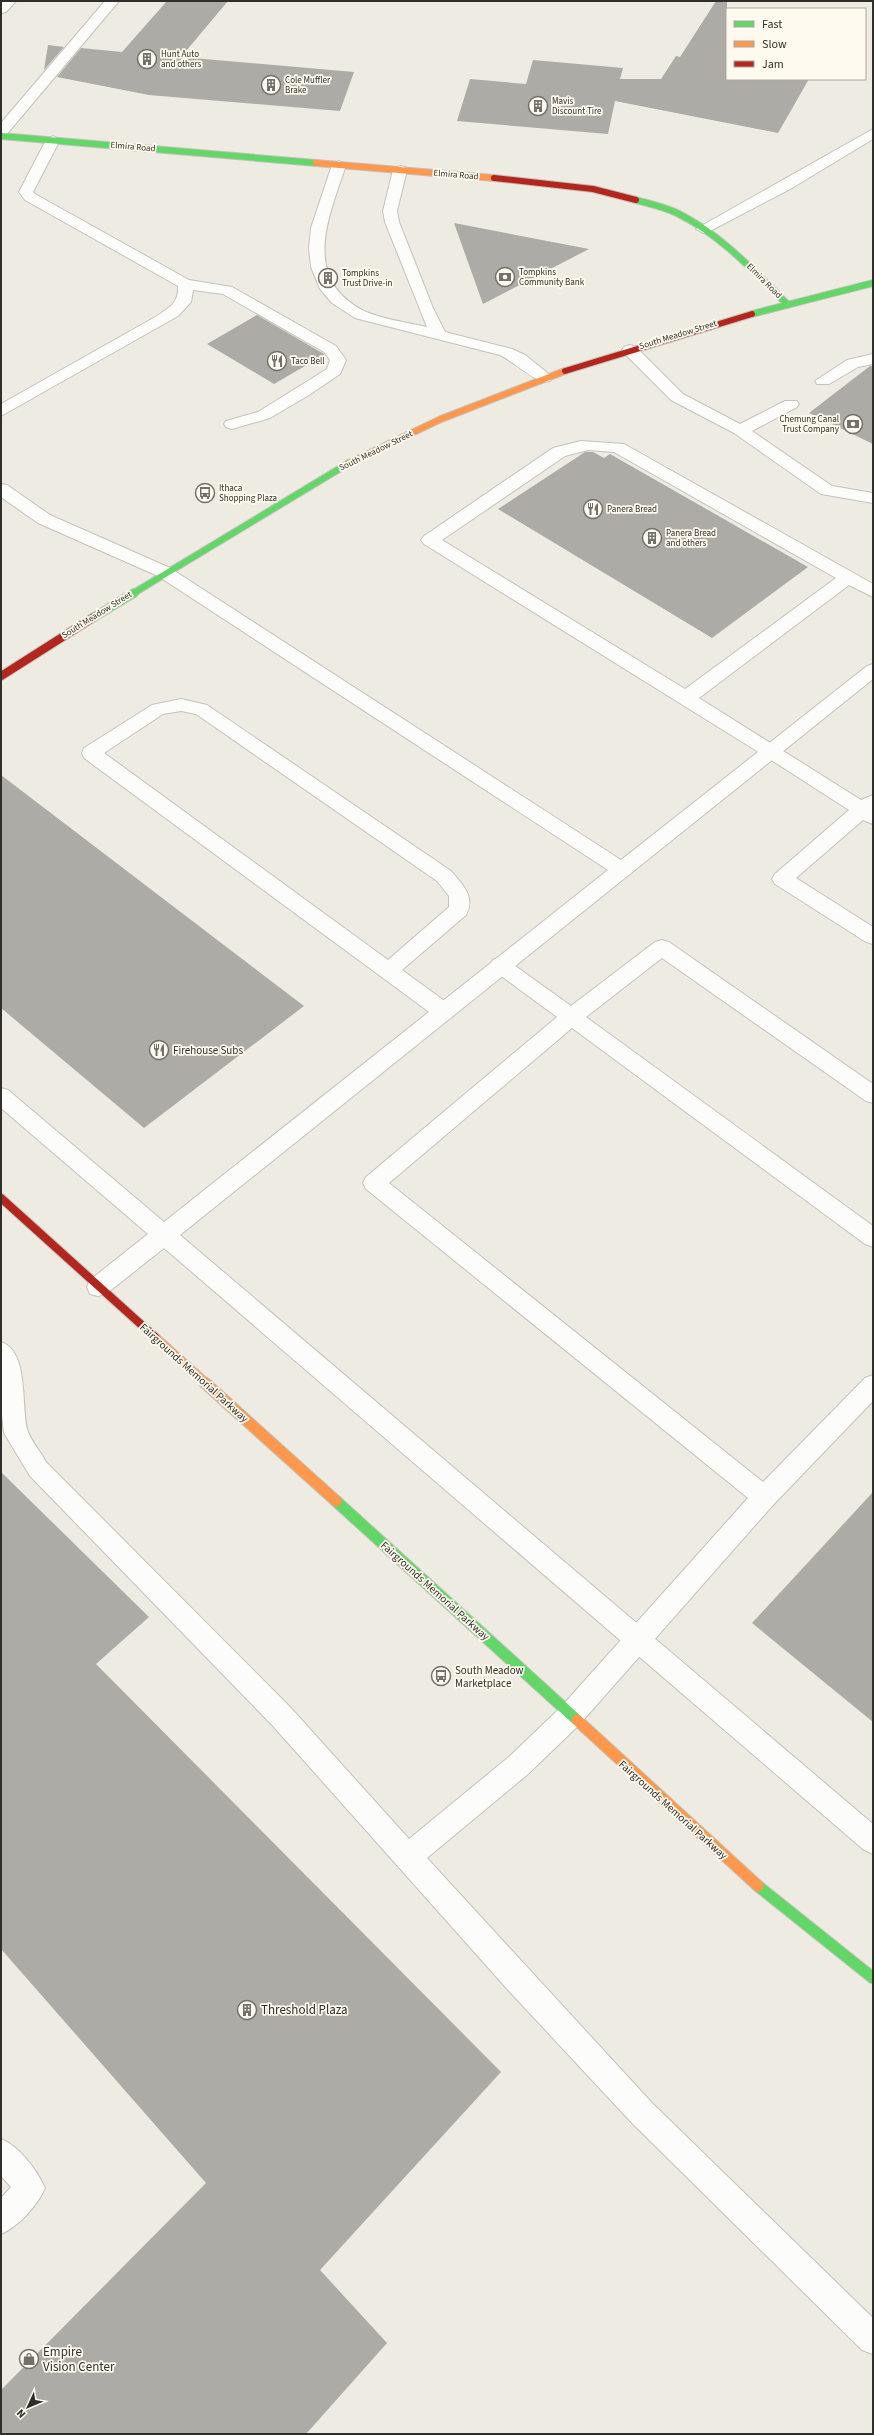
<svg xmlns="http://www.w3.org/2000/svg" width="874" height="2435" font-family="'Source Sans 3',sans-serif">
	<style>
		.building { fill: #adaba5 }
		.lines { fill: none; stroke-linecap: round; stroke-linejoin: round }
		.lane-casing { stroke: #c4c2bb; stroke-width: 2 }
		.street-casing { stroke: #c4c2bb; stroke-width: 2 }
		.fast-far2-casing { stroke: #c4c2bb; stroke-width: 8 }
		.fast-far1-casing { stroke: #c4c2bb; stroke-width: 10 }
		.fast-casing { stroke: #c4c2bb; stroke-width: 13 }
		.slow-far2-casing { stroke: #c4c2bb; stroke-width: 8 }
		.slow-far1-casing { stroke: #c4c2bb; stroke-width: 10 }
		.slow-casing { stroke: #c4c2bb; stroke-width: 13 }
		.jam-far1-casing { stroke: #c4c2bb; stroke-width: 8 }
		.jam-casing { stroke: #c4c2bb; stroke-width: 10 }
		.lane { fill: #fcfcfb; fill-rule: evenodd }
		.street { fill: #fcfcfb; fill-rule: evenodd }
		.fast-far2 { stroke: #63d668; stroke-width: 6 }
		.fast-far1 { stroke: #63d668; stroke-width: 8 }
		.fast { stroke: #63d668; stroke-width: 11 }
		.slow-far2 { stroke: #ff974d; stroke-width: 6 }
		.slow-far1 { stroke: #ff974d; stroke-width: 8 }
		.slow { stroke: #ff974d; stroke-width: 11 }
		.jam-far1 { stroke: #b3261e; stroke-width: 6 }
		.jam { stroke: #b3261e; stroke-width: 8 }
		.labels { text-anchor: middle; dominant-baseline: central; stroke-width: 3.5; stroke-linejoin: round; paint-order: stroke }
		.far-poi-label { font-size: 9px; fill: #302e29; stroke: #fefaef; text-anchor: start }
		.far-street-label { font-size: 9px; fill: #302e29; stroke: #fefaef }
		.poi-label { font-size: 11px; fill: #302e29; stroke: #fefaef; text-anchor: start }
		.street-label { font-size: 11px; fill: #302e29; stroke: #fefaef }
		.near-poi-label { font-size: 13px; fill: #302e29; stroke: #fefaef; text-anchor: start }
	</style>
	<rect width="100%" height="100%" fill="#eeebe2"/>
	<g class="building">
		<path d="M167,1h61l-47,56 173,15 -14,39 -191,-16 -92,-18 24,-29 41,4z"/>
		<path d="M716,1h11v78h82l-31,54 -163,-32 -7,33 -151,-13 13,-42 56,5 7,-24 90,8 -3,11h41l15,-23 4,1z"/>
		<path d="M48,45l16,2 -20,23z"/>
		<path d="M454,223l135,26 -106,55z"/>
		<path d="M257,315l67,39v1l-50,29 -67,-40z"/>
		<path d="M870,366h3v78l-64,-31z"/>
		<path d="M585,452h8l11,6 6,-4 198,113 -96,71 -214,-129z"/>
		<path d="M1,775l303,231 -160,122 -143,-120z"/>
		<path d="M1,1472l148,145 -53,47 405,408 -181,198 67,73 -81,91h-305v-44l205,-207 -205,-234z"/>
		<path d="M873,1492v230l-121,-99z"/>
	</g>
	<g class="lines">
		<defs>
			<g id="lane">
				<path d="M16,1l-10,11 -5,1 1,-12z"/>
				<path d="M105,1h14l-113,134 -5,1v-13z"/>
				<path d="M53,136l7,4 -27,52 2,2 154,86 43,7 104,59 10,14 -6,14 -31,21 -39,23 -38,11 -6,-2 -2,-3 2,-3 32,-9 69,-43 3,-9 -6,-8 -101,-58 -30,-4 -2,12 -13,14 -177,100v-12l156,-88c12,-8 22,-13 21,-30l-153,-86 -6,-8 27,-52z"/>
				<path d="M339,161l7,4c-17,52 -46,113 18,146 17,8 45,12 63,16l-42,-105 -2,-11 10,-41 7,-4 5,1 2,3 -10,41 2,11 34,86 12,24 67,17 13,6 25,20 2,3 -2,3c-13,4 -35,-19 -50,-26l-145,-37 -23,-15 -12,-14 -9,-22 -2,-19 2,-20 21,-63z"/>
				<path d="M630,345l6,2 47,47 57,30 45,-23h12l2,3 -2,3 -45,24 80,55 41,7v10l-52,-9 -87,-61 -63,-33 -47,-47 -2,-3 2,-3z"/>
				<path d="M873,354v10l-15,3 -29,17h-12l-2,-3 32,-21z"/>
				<path d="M581,441l43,3 249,140v13l-24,-12 -150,113 162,102 12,-5v29l-10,-4 -67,58 77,49v17l-7,-2 -91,-58 -3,-5 3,-5 74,-64 -84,-54 -341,-212 -3,-4 3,-4 129,-88zM588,450l26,2 222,126 -151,111 -243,-149 123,-84z"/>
				<path d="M1,484l6,1 43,30 120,53 3,4 -3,4h-12l-120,-53 -37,-26z"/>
				<path d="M181,699l26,6 244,166c11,13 25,26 15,44l-64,55 48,35 3,6 -3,6 -7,2 -7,-2 -352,-259 -2,-5 2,-5 68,-43zM181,711l15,3 241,167 12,15v11l-61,53 -284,-207 59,-39z"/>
				<path d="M662,940l7,2 204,142v19l-7,-2 -204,-143 -76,59 287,209v21l-8,-3 -293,-216 -183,155 374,299 102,-104 8,-3v26l-100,104 -194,220 -51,49 -101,84 225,245 221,215v36l-11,-4 -230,-227 -123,-132 -236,-265 -243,-250 -26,-43 -3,-27v-64c28,10 20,62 26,87 3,11 14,23 19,33l245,246 118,131 101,-83 51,-49 187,-209 -382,-309 -3,-6 3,-6 191,-160 -64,-47 -3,-5 3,-5 7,-3 7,3 64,46 84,-64z"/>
				<path d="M1,2139c18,7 36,31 44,49 -8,18 -26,38 -44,46v-36l10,-11 -10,-11z"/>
			</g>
			<g id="street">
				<path d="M873,129v10l-81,49 -84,44 -5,1 -7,-4z"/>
				<path d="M164,566l6,2 451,292 246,-194 6,-2v15l-693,556 693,589v30l-9,-4 -700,-602 -58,46 -8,2 -8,-2 -3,-7 3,-7 58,-46 -147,-126v-20l7,2 156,132 444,-352 -450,-294 -3,-4 3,-4z"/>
			</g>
			<g id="fast-far2">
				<path d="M1,136l315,27"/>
				<path d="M636,200c14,4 28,7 41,13 43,21 77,58 110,91"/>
				<path d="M752,314l121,-31"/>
				<path d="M132,594l217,-131"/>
			</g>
			<path id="fast-far1" d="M94,617l40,-24"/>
			<g id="fast">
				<path d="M336,1501l241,219"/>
				<path d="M758,1886l115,92"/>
			</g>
			<g id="slow-far2">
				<path d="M316,163l178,15"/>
				<path d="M349,463l92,-44 124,-48"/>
			</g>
			<path id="slow-far1" d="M155,1337l52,47"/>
			<g id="slow">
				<path d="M205,1383l131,118"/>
				<path d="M577,1720l181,166"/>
			</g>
			<g id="jam-far1">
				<path d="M494,178l99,11 43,11"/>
				<path d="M565,371l187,-57"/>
			</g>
			<g id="jam">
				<path d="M1,676l93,-59"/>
				<path d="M1,1198l154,139"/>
			</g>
		</defs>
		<use href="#lane" class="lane-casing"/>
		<use href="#street" class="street-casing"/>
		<use href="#fast-far2" class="fast-far2-casing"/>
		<use href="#fast-far1" class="fast-far1-casing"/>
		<use href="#fast" class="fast-casing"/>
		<use href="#slow-far2" class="slow-far2-casing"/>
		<use href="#slow-far1" class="slow-far1-casing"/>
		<use href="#slow" class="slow-casing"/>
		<use href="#jam-far1" class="jam-far1-casing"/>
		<use href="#jam" class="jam-casing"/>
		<use href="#lane" class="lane"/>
		<use href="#street" class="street"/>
		<use href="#fast-far2" class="fast-far2"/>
		<use href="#fast-far1" class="fast-far1"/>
		<use href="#fast" class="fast"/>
		<use href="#slow-far2" class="slow-far2"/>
		<use href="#slow-far1" class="slow-far1"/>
		<use href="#slow" class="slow"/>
		<use href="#jam-far1" class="jam-far1"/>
		<use href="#jam" class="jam"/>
	</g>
	<defs>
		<symbol id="building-ring" viewBox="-11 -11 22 22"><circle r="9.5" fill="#fefaef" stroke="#72706a" stroke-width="1.5"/><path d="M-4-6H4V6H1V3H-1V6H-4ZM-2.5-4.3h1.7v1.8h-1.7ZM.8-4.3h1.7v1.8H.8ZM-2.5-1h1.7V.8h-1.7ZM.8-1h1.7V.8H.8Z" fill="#72706a"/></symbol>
		<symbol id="bank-ring" viewBox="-11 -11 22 22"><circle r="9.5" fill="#fefaef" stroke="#72706a" stroke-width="1.5"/><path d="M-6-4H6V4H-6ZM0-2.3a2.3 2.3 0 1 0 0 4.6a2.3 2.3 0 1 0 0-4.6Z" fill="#72706a"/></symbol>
		<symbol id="restaurant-ring" viewBox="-11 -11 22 22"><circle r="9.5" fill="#fefaef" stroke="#72706a" stroke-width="1.5"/><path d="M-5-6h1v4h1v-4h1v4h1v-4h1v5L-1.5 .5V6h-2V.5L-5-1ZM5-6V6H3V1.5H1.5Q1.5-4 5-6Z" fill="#72706a"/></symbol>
		<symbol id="bus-ring" viewBox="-11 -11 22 22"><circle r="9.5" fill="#fefaef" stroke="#72706a" stroke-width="1.5"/><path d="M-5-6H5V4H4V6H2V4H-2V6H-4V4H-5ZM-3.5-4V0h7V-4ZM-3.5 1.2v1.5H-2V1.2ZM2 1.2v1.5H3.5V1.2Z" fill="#72706a"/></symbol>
		<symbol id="shop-ring" viewBox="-11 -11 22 22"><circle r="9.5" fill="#fefaef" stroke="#72706a" stroke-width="1.5"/><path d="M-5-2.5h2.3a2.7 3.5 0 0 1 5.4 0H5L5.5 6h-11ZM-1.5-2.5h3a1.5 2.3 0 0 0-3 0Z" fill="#72706a"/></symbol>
	</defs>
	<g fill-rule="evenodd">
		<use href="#building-ring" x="136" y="48" width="22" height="22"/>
		<use href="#building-ring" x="260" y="74" width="22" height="22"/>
		<use href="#building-ring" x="527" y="95" width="22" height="22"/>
		<use href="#bank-ring" x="494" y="266" width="22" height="22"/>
		<use href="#building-ring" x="317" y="267" width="22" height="22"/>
		<use href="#restaurant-ring" x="266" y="350" width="22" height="22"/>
		<use href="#bank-ring" x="842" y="413" width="22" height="22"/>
		<use href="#bus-ring" x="194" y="482" width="22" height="22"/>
		<use href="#restaurant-ring" x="582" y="498" width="22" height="22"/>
		<use href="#building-ring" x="641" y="527" width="22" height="22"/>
		<use href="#restaurant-ring" x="148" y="1039" width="22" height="22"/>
		<use href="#bus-ring" x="430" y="1665" width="22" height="22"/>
		<use href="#building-ring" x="236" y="1999" width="22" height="22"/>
		<use href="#shop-ring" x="18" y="2348" width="22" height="22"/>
	</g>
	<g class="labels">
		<g class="far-poi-label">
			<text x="161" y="54">Hunt Auto<tspan x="161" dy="10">and others</tspan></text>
			<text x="285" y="80">Cole Muffler<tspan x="285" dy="10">Brake</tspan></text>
			<text x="552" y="101">Mavis<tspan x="552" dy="10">Discount Tire</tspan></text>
			<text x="519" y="272">Tompkins<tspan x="519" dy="10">Community Bank</tspan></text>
			<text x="342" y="273">Tompkins<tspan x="342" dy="10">Trust Drive-in</tspan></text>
			<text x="291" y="361">Taco Bell</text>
			<text x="839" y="419" text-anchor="end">Chemung Canal<tspan x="839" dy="10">Trust Company</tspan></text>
			<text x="219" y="488">Ithaca<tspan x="219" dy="10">Shopping Plaza</tspan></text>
			<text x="607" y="509">Panera Bread</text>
			<text x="666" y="533">Panera Bread<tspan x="666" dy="10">and others</tspan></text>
		</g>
		<g class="far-street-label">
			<text transform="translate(133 147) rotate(5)">Elmira Road</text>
			<text transform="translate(456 175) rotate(5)">Elmira Road</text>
			<text transform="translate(764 281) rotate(45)">Elmira Road</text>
			<text transform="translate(678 335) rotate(-17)">South Meadow Street</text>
			<text transform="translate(376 451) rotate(-26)">South Meadow Street</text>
			<text transform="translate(97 615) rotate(-32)">South Meadow Street</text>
		</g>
		<g class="poi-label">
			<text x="173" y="1050">Firehouse Subs</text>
			<text x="455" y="1670">South Meadow<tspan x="455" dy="13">Marketplace</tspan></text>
		</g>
		<g class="street-label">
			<text transform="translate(194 1373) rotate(42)">Fairgrounds Memorial Parkway</text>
			<text transform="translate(435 1591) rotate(42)">Fairgrounds Memorial Parkway</text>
			<text transform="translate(673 1810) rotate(42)">Fairgrounds Memorial Parkway</text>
		</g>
		<g class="near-poi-label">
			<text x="261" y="2010">Threshold Plaza</text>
			<text x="43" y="2352">Empire<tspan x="43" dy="15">Vision Center</tspan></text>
		</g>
	</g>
	<rect width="874" height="2435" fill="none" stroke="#302e29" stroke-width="4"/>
	<rect x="726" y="8" width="140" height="72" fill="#fefaef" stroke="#aca8a0"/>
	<rect x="734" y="21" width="20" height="6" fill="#63d668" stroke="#aca8a0"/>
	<text x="762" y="28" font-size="12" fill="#302e29">Fast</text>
	<rect x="734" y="41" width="20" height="6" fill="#ff974d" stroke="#aca8a0"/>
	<text x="762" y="48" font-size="12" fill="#302e29">Slow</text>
	<rect x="734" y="61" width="20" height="6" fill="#b3261e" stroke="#aca8a0"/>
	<text x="762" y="68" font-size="12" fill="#302e29">Jam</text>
	<g transform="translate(28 2407) rotate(226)" stroke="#fefaef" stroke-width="3" paint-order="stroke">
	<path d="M0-3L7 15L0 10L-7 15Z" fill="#302e29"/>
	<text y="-6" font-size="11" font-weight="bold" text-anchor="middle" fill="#302e29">N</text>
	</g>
</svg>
